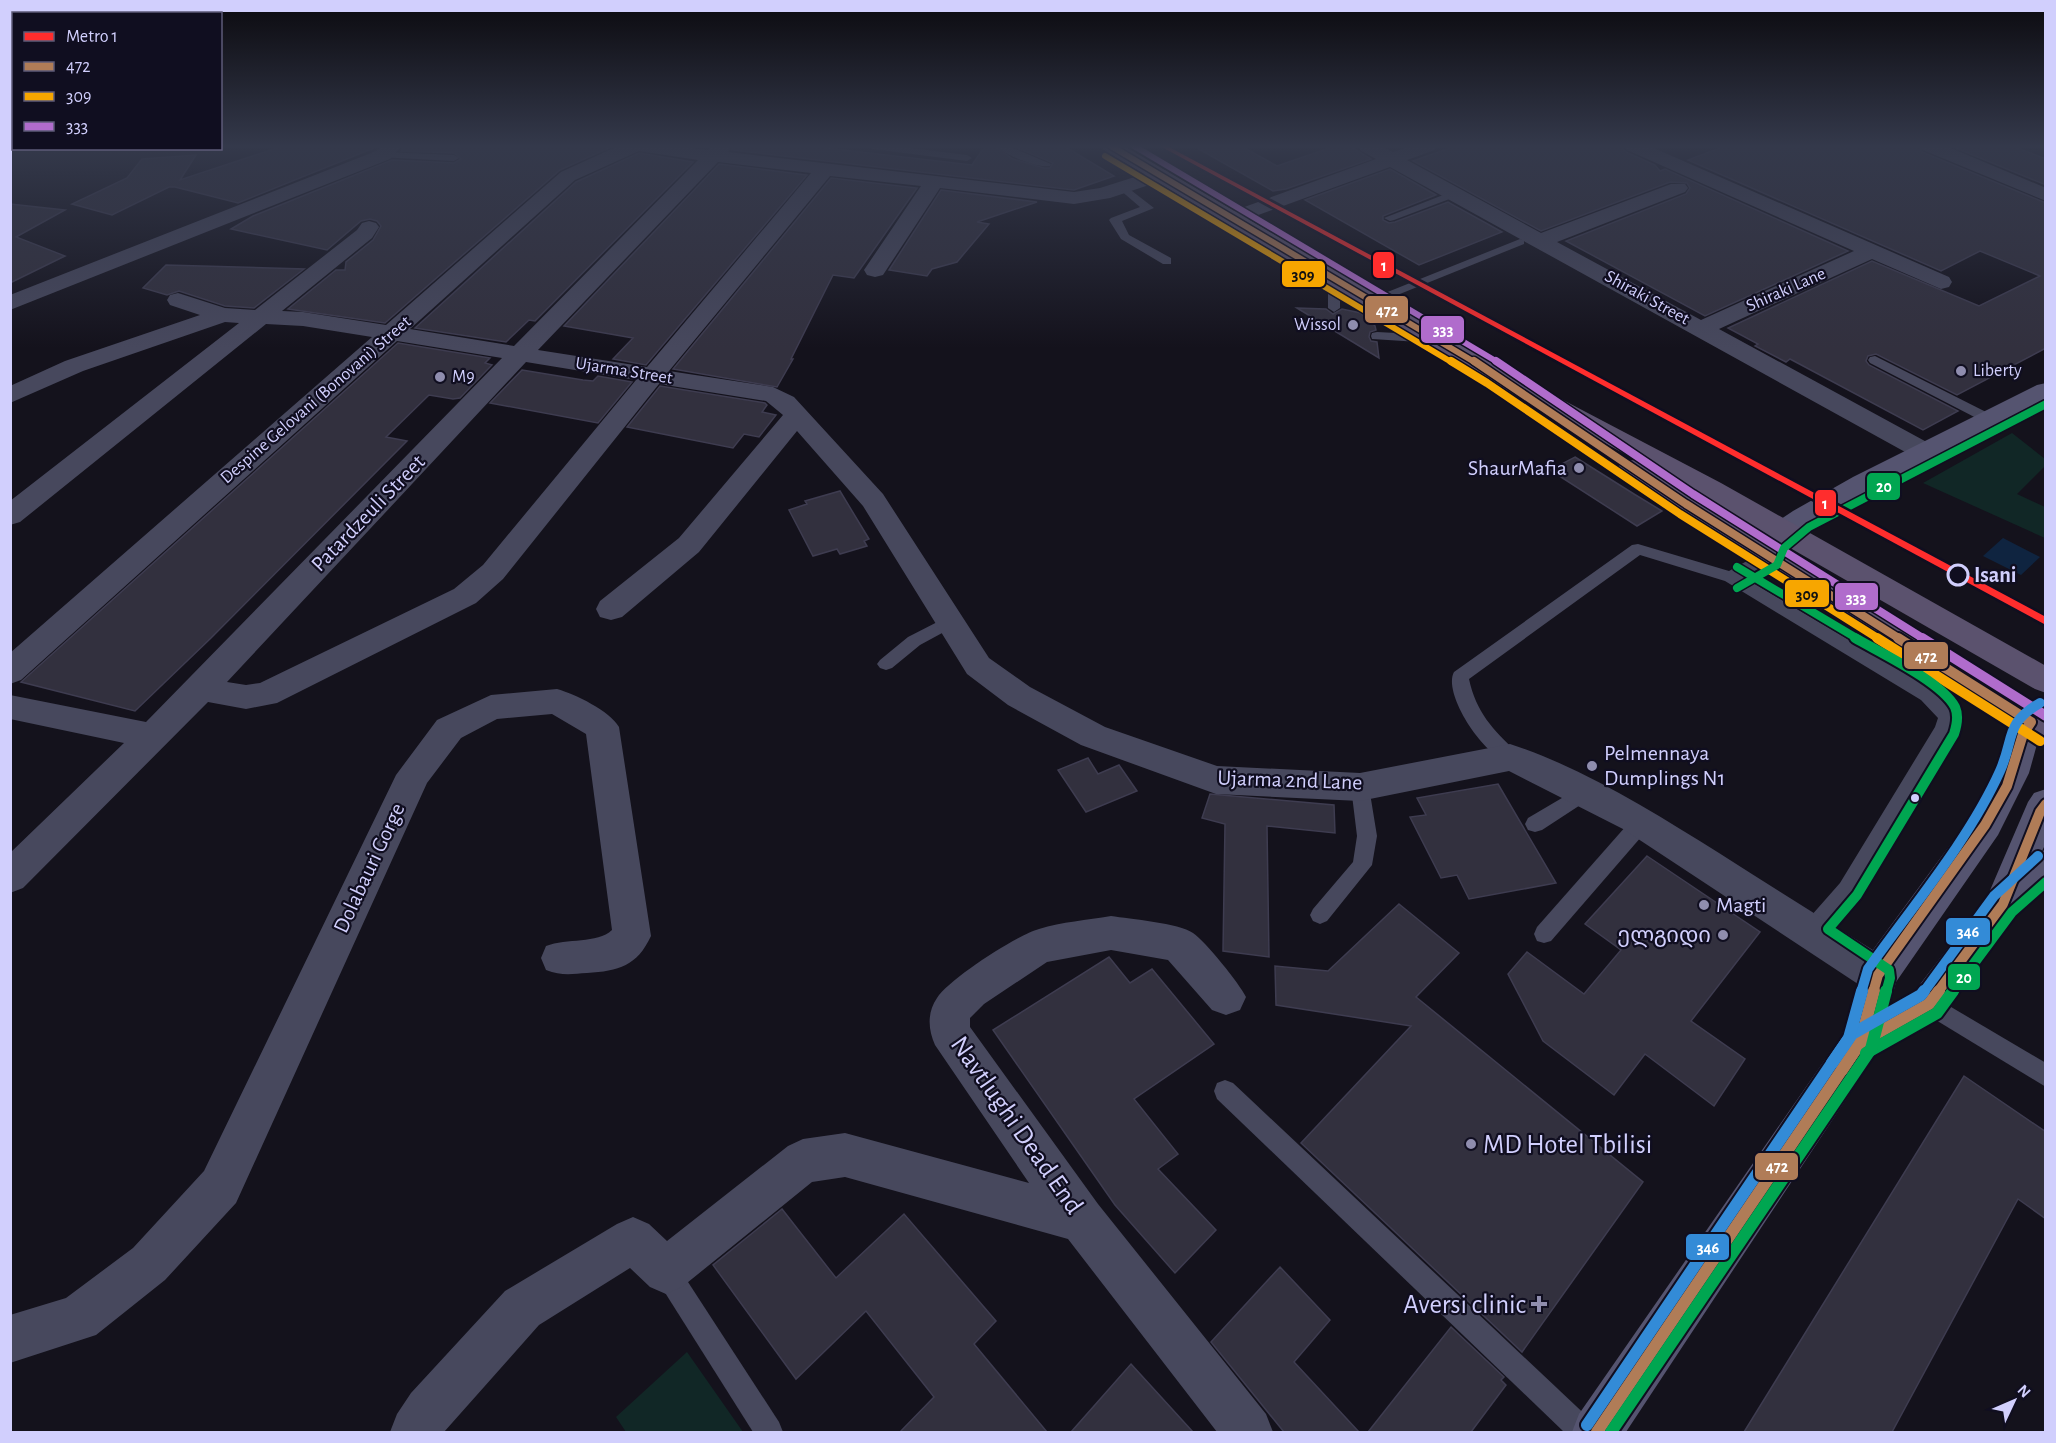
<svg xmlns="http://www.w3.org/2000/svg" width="2056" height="1443" font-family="'Alegreya Sans','Noto Sans Georgian',sans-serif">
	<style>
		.green { fill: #112726 }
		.water { fill: #0f2440 }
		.building { fill: #32303e; stroke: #3e3c50; stroke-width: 1.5 }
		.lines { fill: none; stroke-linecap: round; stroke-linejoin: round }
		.lane { fill: #47485d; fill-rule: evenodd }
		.street { fill: #47485d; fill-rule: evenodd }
		.secondary { fill: #555470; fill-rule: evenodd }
		.primary { fill: #5b526e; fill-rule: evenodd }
		.bus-1-far3-casing { stroke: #100e20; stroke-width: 9 }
		.bus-1-far2-casing { stroke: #100e20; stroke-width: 11 }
		.bus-1-far1-casing { stroke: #100e20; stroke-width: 14 }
		.bus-1-casing { stroke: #100e20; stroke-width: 16 }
		.bus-2-far2-casing { stroke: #100e20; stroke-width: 9 }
		.bus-2-far1-casing { stroke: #100e20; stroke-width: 11 }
		.bus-2-casing { stroke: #100e20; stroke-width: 14 }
		.bus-3-far2-casing { stroke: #100e20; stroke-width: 9 }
		.bus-3-far1-casing { stroke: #100e20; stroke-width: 11 }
		.bus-3-casing { stroke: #100e20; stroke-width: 14 }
		.bus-4-far2-casing { stroke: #100e20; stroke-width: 11 }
		.bus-4-far1-casing { stroke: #100e20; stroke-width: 14 }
		.bus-4-casing { stroke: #100e20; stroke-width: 16 }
		.bus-5-far1-casing { stroke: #100e20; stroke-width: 14 }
		.bus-5-casing { stroke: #100e20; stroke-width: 16 }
		.bus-1-far3 { stroke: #b07c57; stroke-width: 6 }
		.bus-1-far2 { stroke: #b07c57; stroke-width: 8 }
		.bus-1-far1 { stroke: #b07c57; stroke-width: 10 }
		.bus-1 { stroke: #b07c57; stroke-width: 12 }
		.bus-2-far2 { stroke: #f7a600; stroke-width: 6 }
		.bus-2-far1 { stroke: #f7a600; stroke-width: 8 }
		.bus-2 { stroke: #f7a600; stroke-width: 10 }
		.bus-3-far2 { stroke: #b06ccc; stroke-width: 6 }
		.bus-3-far1 { stroke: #b06ccc; stroke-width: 8 }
		.bus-3 { stroke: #b06ccc; stroke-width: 10 }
		.bus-4-far2 { stroke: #00a651; stroke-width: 8 }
		.bus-4-far1 { stroke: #00a651; stroke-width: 10 }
		.bus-4 { stroke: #00a651; stroke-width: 12 }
		.bus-5-far1 { stroke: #338bd7; stroke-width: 10 }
		.bus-5 { stroke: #338bd7; stroke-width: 12 }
		.metro-1-casing { stroke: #100e20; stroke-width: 5 }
		.metro-1 { fill: #ff2d2d; fill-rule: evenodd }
		.poi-dot { fill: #8f8dae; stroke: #100e20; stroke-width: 2 }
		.stop-dot { fill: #100e20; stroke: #d1cffd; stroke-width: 3 }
		.bus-dot { fill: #d1cffd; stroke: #100e20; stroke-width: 2 }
		.labels { text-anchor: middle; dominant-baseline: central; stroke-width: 4.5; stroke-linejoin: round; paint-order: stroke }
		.far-street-label { font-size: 18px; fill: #d1cffd; stroke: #100e20 }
		.far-poi-label { font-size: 18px; fill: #d1cffd; stroke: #100e20; text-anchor: start }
		.poi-label { font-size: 22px; fill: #d1cffd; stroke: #100e20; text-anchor: end }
		.street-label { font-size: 22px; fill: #d1cffd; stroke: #100e20 }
		.stop-label { font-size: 22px; font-weight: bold; fill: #d1cffd; stroke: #100e20; text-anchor: start }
		.near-street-label { font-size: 27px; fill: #d1cffd; stroke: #100e20 }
		.near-poi-label { font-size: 27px; fill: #d1cffd; stroke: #100e20; text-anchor: start }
		.line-badge { stroke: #100e20; stroke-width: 2 }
		.badge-label { font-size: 16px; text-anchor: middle; font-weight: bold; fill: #fff }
		.pale-badge-label { font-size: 16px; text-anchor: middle; font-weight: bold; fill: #111 }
	</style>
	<rect width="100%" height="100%" fill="#14121c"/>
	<g class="green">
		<path d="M2012,433l33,26v7l-28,28 28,13v31l-122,-55z"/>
		<path d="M687,1352l56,80h-117l-10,-15z"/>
	</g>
	<path class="water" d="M2003,538l37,19 -19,18 -38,-19z"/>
	<g class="building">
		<path d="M283,146h96l-141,57 -63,-16h-6l-57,28 -40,-11 55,-26 15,-19 54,-4 -16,25z"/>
		<path d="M404,146h209l-53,24 -175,153 -97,-14 48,-39h9l1,-8 27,-22 8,-14 -4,-5 -7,-2 -9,2 -34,29 -96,-21 22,-13 139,-56 62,3 7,-4 -7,-6 -53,-2z"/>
		<path d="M734,146h75l163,19 13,-19h9l19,13 31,9h6l3,-5 -40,-17h51l50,30 -40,14 -342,-40z"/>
		<path d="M1241,146l36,20 58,-20h15l21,13 -85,30 -13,2 -78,-44z"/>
		<path d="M1455,146h164l7,6 29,13 5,6 5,-2 183,82 -143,65 -139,-75 120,-47 4,-6 -3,-5 -17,-1 -129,49 -128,-70z"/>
		<path d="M1725,146h194l3,6 124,51v145l-89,47 -81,-41 -8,2 -2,5 3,4 89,46 -35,19 -133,-71 -4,3 -31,-16 3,-2 -30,-16 144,-67 107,45 61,-30 -60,-25 -39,20 -253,-111z"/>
		<path d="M1951,146h61l34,13v26z"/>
		<path d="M639,153l54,9 -158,159 -6,-1 -23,22 -91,-14 161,-146z"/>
		<path d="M719,164l88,11 -161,190 -33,-6 20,-21 -69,-12z"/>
		<path d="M1390,169l46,26 -53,21v4l6,3 6,-1 53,-20 54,30 -83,33 -114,-65z"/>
		<path d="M831,178l86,10 -63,90 -21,-3 -42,84h2l-16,28 -104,-18z"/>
		<path d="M941,190l96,12 -60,20 12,2 -32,38 -25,7 -5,7 -38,-6z"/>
		<path d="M10,204l55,6 -49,27 49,19 -55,27z"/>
		<path d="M166,265l138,4 -50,39 -29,-2 -46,-15 -12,4 -24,-7z"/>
		<path d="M1297,308l29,1 7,5 9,-5 19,4 14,13 1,4 -6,2 -1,5 2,4 6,1 2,16z"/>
		<path d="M398,343l92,15 -5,5 7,2 -32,33 -7,1 -24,-4 -43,42 21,4 -196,197 -76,73 -114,-29z"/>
		<path d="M522,370l61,10 10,1 5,-5 34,6 -34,41 -108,-20z"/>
		<path d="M660,386l105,17 2,2 -5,7 14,3 -17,22 -15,-3 -11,14 -106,-21z"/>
		<path d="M1575,457l59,37 28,17 -25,15 -87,-56z"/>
		<path d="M840,491l29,48 -5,2 3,5 -27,8 -3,-5 -24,7 -24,-46 18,-6 -2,-3z"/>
		<path d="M1088,758l10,16 21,-9 18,26 -51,21 -28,-42z"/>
		<path d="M1498,784l58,99 -87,16 -12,-24 -16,3 -31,-61 16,-2 -9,-17z"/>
		<path d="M1210,794l124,11 1,28 -68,-7 2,131 -46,-6 2,-127 -23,-6z"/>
		<path d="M1647,856l113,76 -69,89 54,38 -31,47 -69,-52 -31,41 -71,-54 -35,-67 19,-22 57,42 37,-44 -36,-26z"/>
		<path d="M1399,904l60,49 -43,44 227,185 -121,170 -221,-209 110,-117 -135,-21 -1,-39 53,5z"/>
		<path d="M1109,957l21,26 22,-14 62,75 -80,55 44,55 -20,15 58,61 -41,43 -60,-68 -122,-175z"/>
		<path d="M1964,1076l82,56v87l-28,-20 -126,233h-148z"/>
		<path d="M782,1209l54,69 68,-64 92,107 -22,23 73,88h-147l34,-35 -68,-86 -70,68 -83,-114z"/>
		<path d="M1280,1267l50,53 -36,42 65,70h-75l-73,-90z"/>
		<path d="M1451,1327l53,50 -3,3 5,5 -35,47h-103z"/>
		<path d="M1131,1364l62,68h-122z"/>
	</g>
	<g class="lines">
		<g class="lane">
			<path d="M10,146l9,2 -9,7z"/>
			<path d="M868,146h27l72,9 5,3 -5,3 -94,-12z"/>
			<path d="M996,146h12l43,18 -1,2c-13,2 -45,-11 -54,-20z"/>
			<path d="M383,152l71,3 5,3 -5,3 -75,-4v-4z"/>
			<path d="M1123,184l31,24 -32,13 7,14 42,23v6h-8l-42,-25 -12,-19 2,-2 29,-11 -21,-18v-4z"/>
			<path d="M1456,190l4,1v4l-66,25 -4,1 -6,-3z"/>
			<path d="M1520,239l4,1v4l-149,60 -4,1 -6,-4z"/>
			<path d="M1334,275l6,4v29l-6,4 -6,-4v-29z"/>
			<path d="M1377,332l58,3 6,4 -6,4 -63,-4 -1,-3 1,-3z"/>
			<path d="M1875,356l119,60 2,3 -2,3h-10l-114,-59 -2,-3 2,-3z"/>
			<path d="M1638,544l91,27 34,-19h12l2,4 -2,4 -32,17 190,113 14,13 9,15 -6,15 -96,162 -37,44 -7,2 -7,-2 -3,-7 3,-7 37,-42 95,-156 3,-9 -17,-18 -196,-119 -85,-26 -171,124c7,33 24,51 48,73l2,5 -2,5c-25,8 -76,-67 -63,-90l178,-127z"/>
			<path d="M949,616l6,2 2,4 -2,4 -35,19 -28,23 -6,2 -6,-2 -3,-4 3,-4 28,-23z"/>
			<path d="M1360,779l7,3 2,5 8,49 -5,29 -45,56 -7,3 -7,-3 -3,-6 3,-6 40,-47 4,-26 -6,-49 2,-5z"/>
			<path d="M1584,785l7,3 2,5 -2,5 -49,32 -7,2 -7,-2 -3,-6 3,-6z"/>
			<path d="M1641,815l7,2 3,6 -3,6 -97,112 -7,2 -7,-2 -3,-7 3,-7 97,-110z"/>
			<path d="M1929,994l117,69v24l-125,-76 -3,-7 3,-7z"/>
			<path d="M1225,1080l8,3 360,339 4,10h-33l-347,-333 -3,-8 3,-8z"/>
			<path d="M666,1258l9,4 104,160 4,10h-30l-96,-152 -4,-9 4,-9z"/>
		</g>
		<g class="street">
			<path d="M382,146h20l-12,13 -380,151v-15l366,-144z"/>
			<path d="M618,146h56l34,4 5,-4h19l-4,6 346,40 26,-4 60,-19 7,2 3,4 -3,4 -57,19 -36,6 -134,-16 -57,87 -8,2 -8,-2 -3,-5 57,-84 -91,-10 -161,195 104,16 21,10 89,97 106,164 41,29 75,40 112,39 143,7 150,-29c74,24 143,68 209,109 58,37 115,73 173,109l6,13 -6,13 -14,5 -14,-5 -241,-159 -114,-58 -149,30 -144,-7 -135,-49 -73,-40 -41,-31 -104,-168 -66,-75 -98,121 -77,65 -11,3 -11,-3 -4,-8 4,-8 79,-63 104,-123 -17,-14 -107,-17 -156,195 -27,24 -199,100 -31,6 -38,-7 -185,186 -13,5v-40l114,-110 -114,-24v-24l136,27 356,-364 -105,-17 -376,339 -11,4v-31l362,-316 -69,-11 -37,-2 -246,198 -10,3v-24l229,-178 -14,-1 -142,49 -73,32v-17l55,-25 135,-46 -30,-10 -3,-5 3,-5 8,-2 47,15 30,2 102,-80 5,-7 7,-2 7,2 3,4 -7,11 -90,73 21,1 83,13 175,-153zM639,151l59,9 -184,186 -104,-17 165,-149zM718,162l93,11 -164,194 -109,-17zM526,362l110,18 -153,185 -29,24 -194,94 -14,2 -19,-3z"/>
			<path d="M1358,146h23l12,6 18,-6h26l-2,4 -28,10 134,73 130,-49h14l3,4 -3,4 -128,50 144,78 153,-69 -227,-101 -2,-4h24l300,131 3,5 -3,5 -8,2 -69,-30 -153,70 215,117 4,6 -4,6 -9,2 -9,-2 -526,-291 -151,55 -7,2 -7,-2 -3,-4 3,-4 151,-55 -16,-9z"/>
			<path d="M1921,146h25l100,42v13l-123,-51z"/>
			<path d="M557,689c18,5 53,22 62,38l32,209c-14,30 -32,35 -64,37 -15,1 -26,3 -41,-3l-5,-12 5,-12c21,-8 51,-2 66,-16l-26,-196 -34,-20 -55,5 -36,19 -34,45 -191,420 -71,77 -69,55 -86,28v-48l56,-17 67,-50 71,-77 192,-396 41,-55 54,-25z"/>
			<path d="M1111,916c19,3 68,7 82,17 13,9 46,50 53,64l-6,13 -14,5 -14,-5 -44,-50 -57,-10 -64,12 -63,42 -14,14v9l128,177 168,210 7,18h-56l-149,-193 -223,-62 -33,5 -130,105 -16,7 -16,-7 -20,-19 -91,57 -95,107h-54l7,-18 14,-21 94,-102 112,-67 16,-7 16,7 18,17 121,-95 15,-7 42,-6 184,50 -94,-138c-7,-15 -8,-33 2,-47 12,-19 80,-63 102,-69 23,-7 48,-9 72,-13z"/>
		</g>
		<g class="secondary">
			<path d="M2046,383v17l-173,89 -60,34 -26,22 -8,18 -10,3 -10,-3 -4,-7 9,-21 11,-12 18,-12 60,-34 184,-92z"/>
			<path d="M2046,701v28l-7,8 -10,36 -31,62 -102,147 -6,23 25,-14 73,-96 40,-93 6,-9 12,-4v54l-4,8 4,-1v39l-28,23 -75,105 -69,40 -248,375h-54l7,-18 263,-379 22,-73 108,-147 23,-43 11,-38 13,-21z"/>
		</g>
		<path class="primary" d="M1102,146h22l378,222 219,115 325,183v27l-11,-4 -380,-219 391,244v30l-12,-4 -412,-267 -4,-6 4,-6 14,-1 -152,-82 -380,-228z"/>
		<defs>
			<path id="bus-1-far3" d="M1111,146l365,217"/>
			<path id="bus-1-far2" d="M1474,361l212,143 214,135"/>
			<g id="bus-1-far1">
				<path d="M1873,993l5,-18 107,-150 22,-39 16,-52 8,-12 -133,-84"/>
				<path d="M1937,993l66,-89 37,-92 6,-8"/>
			</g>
			<g id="bus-1">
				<path d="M1842,1070l18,-27 69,-39 10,-13"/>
				<path d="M1597,1432l263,-389 14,-52"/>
			</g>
			<path id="bus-2-far2" d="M1105,156l348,207"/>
			<path id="bus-2-far1" d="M1451,361l36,22 193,131 199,125"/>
			<path id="bus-2" d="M1877,638l163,103"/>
			<path id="bus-3-far2" d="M1134,146l365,217"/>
			<path id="bus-3-far1" d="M1496,361l197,133 231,145"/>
			<path id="bus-3" d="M1922,638l124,78"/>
			<g id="bus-4-far2">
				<path d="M1737,567l121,72"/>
				<path d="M1737,588l40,-23 7,-17 25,-21 237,-123"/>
			</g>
			<g id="bus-4-far1">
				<path d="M1855,638c26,15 87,44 100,69 4,9 2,18 -1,27l-97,161 -29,34 61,41 1,8 -4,15"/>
				<path d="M1952,993l60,-81 34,-30"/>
			</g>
			<g id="bus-4">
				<path d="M1866,1053l71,-40 16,-22"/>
				<path d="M1611,1432l260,-383 15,-58"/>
			</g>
			<g id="bus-5-far1">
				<path d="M1861,993l7,-24c44,-62 101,-129 132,-198 15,-33 4,-47 40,-68"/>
				<path d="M1923,993l71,-97 44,-40"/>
			</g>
			<g id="bus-5">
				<path d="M1832,1063l20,-29 69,-39 3,-4"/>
				<path d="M1587,1425l262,-387 13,-47"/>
			</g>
		</defs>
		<use href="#bus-1-far3" class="bus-1-far3-casing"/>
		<use href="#bus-1-far2" class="bus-1-far2-casing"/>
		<use href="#bus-1-far1" class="bus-1-far1-casing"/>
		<use href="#bus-1" class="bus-1-casing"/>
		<use href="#bus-2-far2" class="bus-2-far2-casing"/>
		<use href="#bus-2-far1" class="bus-2-far1-casing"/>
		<use href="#bus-2" class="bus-2-casing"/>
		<use href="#bus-3-far2" class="bus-3-far2-casing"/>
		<use href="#bus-3-far1" class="bus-3-far1-casing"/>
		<use href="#bus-3" class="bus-3-casing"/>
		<use href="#bus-4-far2" class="bus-4-far2-casing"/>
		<use href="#bus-4-far1" class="bus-4-far1-casing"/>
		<use href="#bus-4" class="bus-4-casing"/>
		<use href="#bus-5-far1" class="bus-5-far1-casing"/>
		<use href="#bus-5" class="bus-5-casing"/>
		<use href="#bus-1-far3" class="bus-1-far3"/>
		<use href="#bus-1-far2" class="bus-1-far2"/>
		<use href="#bus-1-far1" class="bus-1-far1"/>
		<use href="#bus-1" class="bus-1"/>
		<use href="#bus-2-far2" class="bus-2-far2"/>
		<use href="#bus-2-far1" class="bus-2-far1"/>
		<use href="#bus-2" class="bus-2"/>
		<use href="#bus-3-far2" class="bus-3-far2"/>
		<use href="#bus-3-far1" class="bus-3-far1"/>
		<use href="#bus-3" class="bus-3"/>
		<use href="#bus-4-far2" class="bus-4-far2"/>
		<use href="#bus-4-far1" class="bus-4-far1"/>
		<use href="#bus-4" class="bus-4"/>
		<use href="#bus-5-far1" class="bus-5-far1"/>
		<use href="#bus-5" class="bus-5"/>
		<defs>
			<path id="metro-1" d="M1160,146h7l879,471v8z"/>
		</defs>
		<use href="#metro-1" class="metro-1-casing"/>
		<use href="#metro-1" class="metro-1"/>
	</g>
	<linearGradient id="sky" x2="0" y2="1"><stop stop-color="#0b0a0f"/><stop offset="0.42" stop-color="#34394b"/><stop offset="1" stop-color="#34394b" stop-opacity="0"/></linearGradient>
	<rect width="2056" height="348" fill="url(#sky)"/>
	<g class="poi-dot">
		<circle cx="1353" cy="325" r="6"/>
		<circle cx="1961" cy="371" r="6"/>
		<circle cx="440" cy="377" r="6"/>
		<circle cx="1579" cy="468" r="6"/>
		<circle cx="1592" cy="766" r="6"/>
		<circle cx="1704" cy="905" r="6"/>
		<circle cx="1723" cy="935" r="6"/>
		<circle cx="1471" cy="1144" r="6"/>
		<path d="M1536 1295h6v6h6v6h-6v6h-6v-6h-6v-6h6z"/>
	</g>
	<circle class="stop-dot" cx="1958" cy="575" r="10"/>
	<circle class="bus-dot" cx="1915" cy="798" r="5"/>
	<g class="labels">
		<g class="far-street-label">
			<text transform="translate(1786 290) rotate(-24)">Shiraki Lane</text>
			<text transform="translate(1647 298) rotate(29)">Shiraki Street</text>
			<text transform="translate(624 371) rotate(9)">Ujarma Street</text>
			<text transform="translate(316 400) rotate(-41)">Despine Gelovani (Bonovani) Street</text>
		</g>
		<g class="far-poi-label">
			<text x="1341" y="325" text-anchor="end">Wissol</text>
			<text x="1973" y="371">Liberty</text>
			<text x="452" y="377">M9</text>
		</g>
		<g class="poi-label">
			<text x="1567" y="468">ShaurMafia</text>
			<text x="1604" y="753" text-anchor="start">Pelmennaya<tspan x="1604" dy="25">Dumplings N1</tspan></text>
			<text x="1716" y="905" text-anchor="start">Magti</text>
			<text x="1711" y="935">ელგიდი</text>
		</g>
		<g class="street-label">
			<text transform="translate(368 513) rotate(-46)">Patardzeuli Street</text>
			<text transform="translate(1290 780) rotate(2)">Ujarma 2nd Lane</text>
			<text transform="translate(369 868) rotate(-65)">Dolabauri Gorge</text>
		</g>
		<g class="stop-label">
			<text x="1974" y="575">Isani</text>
		</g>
		<g class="near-street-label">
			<text transform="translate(1017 1125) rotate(55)">Navtlughi Dead End</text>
		</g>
		<g class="near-poi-label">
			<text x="1483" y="1144">MD Hotel Tbilisi</text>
			<text x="1526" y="1304" text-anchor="end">Aversi clinic</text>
		</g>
	</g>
	<g class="line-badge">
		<rect x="1372" y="251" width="23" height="28" rx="6" fill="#ff2d2d"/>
		<rect x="1281" y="260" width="45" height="28" rx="6" fill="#f7a600"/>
		<rect x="1364" y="295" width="45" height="29" rx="6" fill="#b07c57"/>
		<rect x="1420" y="315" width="45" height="29" rx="6" fill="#b06ccc"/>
		<rect x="1866" y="472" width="35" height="29" rx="6" fill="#00a651"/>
		<rect x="1814" y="489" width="23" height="28" rx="6" fill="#ff2d2d"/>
		<rect x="1784" y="579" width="46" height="29" rx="6" fill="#f7a600"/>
		<rect x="1834" y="582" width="45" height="29" rx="6" fill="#b06ccc"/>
		<rect x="1903" y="641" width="46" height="29" rx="6" fill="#b07c57"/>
		<rect x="1945" y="917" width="46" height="29" rx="6" fill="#338bd7"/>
		<rect x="1947" y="963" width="34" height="28" rx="6" fill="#00a651"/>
		<rect x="1754" y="1152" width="45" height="29" rx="6" fill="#b07c57"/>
		<rect x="1685" y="1233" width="45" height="28" rx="6" fill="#338bd7"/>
	</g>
	<g class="badge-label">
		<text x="1384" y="271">1</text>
		<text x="1387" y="316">472</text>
		<text x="1443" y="335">333</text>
		<text x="1884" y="492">20</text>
		<text x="1825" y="509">1</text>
		<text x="1856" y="603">333</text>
		<text x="1926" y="662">472</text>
		<text x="1968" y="937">346</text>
		<text x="1964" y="983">20</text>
		<text x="1777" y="1172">472</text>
		<text x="1708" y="1253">346</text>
	</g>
	<g class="pale-badge-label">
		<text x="1303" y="280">309</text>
		<text x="1807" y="600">309</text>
	</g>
	<rect width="2056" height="1443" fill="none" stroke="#d1cffd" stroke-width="24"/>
	<rect x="12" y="12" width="210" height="138" fill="#100e20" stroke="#5d5b78" stroke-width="1.5"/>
	<rect x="24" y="32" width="30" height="9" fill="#ff2d2d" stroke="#5d5b78" stroke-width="1.5"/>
	<text x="66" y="42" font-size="18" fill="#d1cffd">Metro 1</text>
	<rect x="24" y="62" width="30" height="9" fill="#b07c57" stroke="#5d5b78" stroke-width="1.5"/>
	<text x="66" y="72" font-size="18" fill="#d1cffd">472</text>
	<rect x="24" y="92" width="30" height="9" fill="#f7a600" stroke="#5d5b78" stroke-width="1.5"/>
	<text x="66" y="102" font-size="18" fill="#d1cffd">309</text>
	<rect x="24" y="122" width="30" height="9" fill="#b06ccc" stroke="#5d5b78" stroke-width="1.5"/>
	<text x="66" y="132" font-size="18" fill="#d1cffd">333</text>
	<g transform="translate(2014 1401) rotate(46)" stroke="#100e20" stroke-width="4.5" paint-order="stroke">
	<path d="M0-4.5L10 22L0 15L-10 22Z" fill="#d1cffd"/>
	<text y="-9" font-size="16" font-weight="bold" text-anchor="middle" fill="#d1cffd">N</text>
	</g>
</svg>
